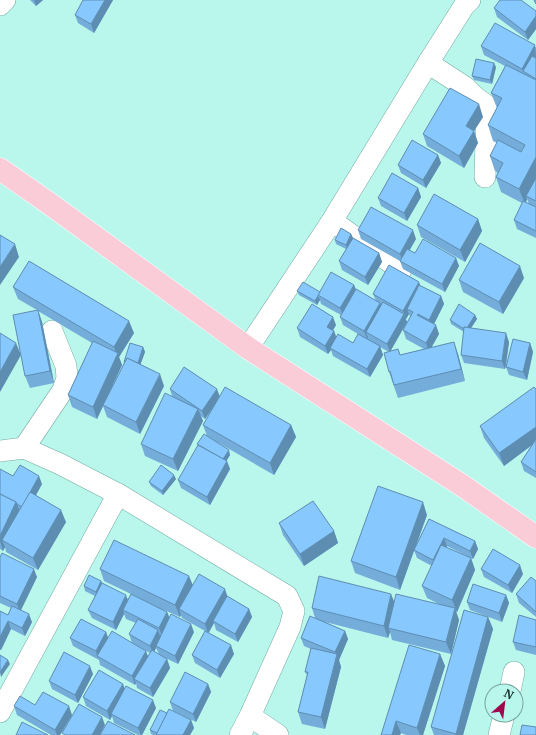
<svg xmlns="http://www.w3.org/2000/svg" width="536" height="735" font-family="Merriweather,serif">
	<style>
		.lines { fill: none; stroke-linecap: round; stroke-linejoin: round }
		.minor-casing { stroke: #71aca2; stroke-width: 22 }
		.major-casing { stroke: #fff; stroke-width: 23 }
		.minor { stroke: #fff; stroke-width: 21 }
		.major { stroke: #faccd7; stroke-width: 22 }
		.wall { fill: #74adda; fill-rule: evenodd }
		.shaded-wall { fill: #5e8db2 }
		.building { fill: #87c9fe; stroke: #5e8db2 }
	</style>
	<rect width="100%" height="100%" fill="#b9f6ec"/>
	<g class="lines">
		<defs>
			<g id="minor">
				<path d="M0,5l5,-5"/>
				<path d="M428,63l37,24 10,10 12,9 -2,71"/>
				<path d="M332,221l69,49"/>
				<path d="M248,348l84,-127 96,-158 36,-57 6,-6"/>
				<path d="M24,448l39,-58 4,-12 -1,-12 -14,-35"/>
				<path d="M0,451l24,-3 36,16 58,30 169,102 7,15 -4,16 -40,89 -10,19"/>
				<path d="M510,691l4,-19"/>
				<path d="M0,712l118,-218"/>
				<path d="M250,716l28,19"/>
				<path d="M499,735l5,-20"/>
			</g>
			<path id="major" d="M0,169l50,35 198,144 215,138 73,51"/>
		</defs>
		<use href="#minor" class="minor-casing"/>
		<use href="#major" class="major-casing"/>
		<use href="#minor" class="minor"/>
		<use href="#major" class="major"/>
	</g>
	<g class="wall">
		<path d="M30,0h13l-7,6z"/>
		<path d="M83,0h30l-19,33 -16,-10 -3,-8z"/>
		<path d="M494,8l42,3v18l-8,11 -31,-23z"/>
		<path d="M481,46l55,1v191l-19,-9 -3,-9 8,-17 -21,-11 -5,-15 2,-4 -3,-2 -5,-15 7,-13 -4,-2 -5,-16 9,-17 -6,-15 14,-27 -21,-11zM527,199l2,5 -3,-2z"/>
		<path d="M496,67l-4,17 -18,-4 -2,-4z"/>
		<path d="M483,117l-9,14 4,12 -14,25 -37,-22 -4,-12z"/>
		<path d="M438,155l3,8 -15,25 -25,-15 -3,-8z"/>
		<path d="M418,188l3,9 -14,24 -26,-15 -3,-8z"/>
		<path d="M478,219l4,12 -17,31 -44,-25 -4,-12z"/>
		<path d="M358,230l58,9 -7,11 6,3 41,5 3,8 -14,26 -42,-23 -3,-8 -39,-22z"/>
		<path d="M351,234l2,4 26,15 3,9 -14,23 -26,-15 -3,-9 7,-12 -10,-5 -1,-4z"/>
		<path d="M524,278l-21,36 -40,-22 -4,-12z"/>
		<path d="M354,285l2,4 20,12 -3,-7 48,-8 20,10 3,8 -10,20 5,10 -8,13 27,7 7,27 -67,17 -9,-26v-20l-9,-5 3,8 -13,22 -37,-21 -2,-6 -3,4 -28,-17 -3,-9 39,-3 -3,5 1,1 2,5 17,7 5,-9 -15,-9 -3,-8 1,-2 -20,-11 -1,-4 -3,5 -18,-10 -2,-4 23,1zM409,314l1,3 -7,13 3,9 18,10 -24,6 -2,-6 -8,2 17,-29 -2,-4 1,1z"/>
		<path d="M13,287l121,46 -15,24 3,8 -16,34 18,-36v-1l19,-15 2,5 -5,13 24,21 -24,48 -33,-17 -4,-11 -6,13 -25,-12 -4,-12 24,-52 -54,-32 4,11 12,61 -24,5 -5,-12 12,-66 -19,-11z"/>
		<path d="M475,315l2,4 -6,9 38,14 -3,25 24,-24 3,9 -6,28 -18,-5 -3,-8 -1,2 -41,-6 -3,-8 3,-23 -13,-8 -1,-4z"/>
		<path d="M170,389l49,7 72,29 5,12 -22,38 -57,-33 13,13 -4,6 4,8 -20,36 -29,-17 -3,-8 29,-44 -4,-11 10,-17 -8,11 -4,-3 2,5 -25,50 -33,-15 -4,-12 31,-48z"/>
		<path d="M536,389v89l-12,-7 -3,-9 11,-17 -28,21 -20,-28 -4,-12z"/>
		<path d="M0,469l13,7 29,8 -6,11 30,27 -28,48 -32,-18 -1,-5 -2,4 -3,-2z"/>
		<path d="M176,479l-13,16 -12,-9 -2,-4z"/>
		<path d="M427,515l-12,33 14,-29 46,22 3,8 -5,10 -26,-13 -1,1 25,11 4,12 -18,42h-1l3,8 -8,34 -59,-14 -2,-8 -2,6 -63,-16 20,9 3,8 -9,21 2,7 -16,62 -23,-5 -4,-12 9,-37 -2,-3 6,-23 -7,-3 -3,-8 14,-20 -3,-10 82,-6 47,3 -14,-7 -5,-12 10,-20 -15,-8 -3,-8 -14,40 -45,-17 -4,-12z"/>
		<path d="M279,523l55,8 4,12 -34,23 -21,-31z"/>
		<path d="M0,557l37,20 -16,33 11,12 -7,14 -14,-7 -10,21h-1v-39l8,4 3,-7 -11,-5z"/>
		<path d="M100,569l93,16 35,12 21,12 3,8 -14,25 -22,-12 -2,-7 -5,10 25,21 -14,24 -25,-15 -3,-8 13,-24 -23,-13 -1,-3 -1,2 -18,-8 5,3 3,6 24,14 -16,32 -19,-9 8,4 3,9 -17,29 -16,-9 -1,-5 -1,2 -35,-20 -1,-5 -26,-14 -3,-8 36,-6 2,6 40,18 2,-3 -18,-10 -3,-9 7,-11 -10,-4 -2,-5 -8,16 -24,-12 -4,-8 7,-14 -10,-5 -1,-5 17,-5 1,2 26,16 3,-5 -27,-13zM156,648l3,6 -5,-2z"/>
		<path d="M481,569l42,5 -11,19 -28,-16z"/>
		<path d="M536,581v36l-17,-14 -3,-9z"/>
		<path d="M506,595l3,8 -7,19 -32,-12 -3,-8z"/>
		<path d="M488,617l5,12 -30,106h-29l-3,-8z"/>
		<path d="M536,620v35l-20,-5 -3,-8z"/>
		<path d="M440,654l5,12 -22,69h-17l-5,-2 -1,2h-19z"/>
		<path d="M93,674l-15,29 -26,-14 -3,-8z"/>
		<path d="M208,684l3,8 -15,30 -23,-11 -3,-9z"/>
		<path d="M124,688l32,20 -14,27h-4l-24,-12 -2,-7 -2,4 -24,-14 -3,-9z"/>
		<path d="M14,706l58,9 -12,20h-9l-34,-20z"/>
		<path d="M167,713l24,7 3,8 -4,7h-37l-2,-1 -1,-4z"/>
	</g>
	<g class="shaded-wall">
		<path d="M34,0h9l-7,6z"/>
		<path d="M105,0h8l-19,33 -3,-9z"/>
		<path d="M536,16v13l-8,11 -3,-8z"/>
		<path d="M535,45l1,13 -13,13 -1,-2z"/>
		<path d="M494,63l2,4 -4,17 -2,-4z"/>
		<path d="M479,104l4,13 -9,14 4,12 -14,25 -5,-12 7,-30z"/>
		<path d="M438,155l3,8 -15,25 -3,-8z"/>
		<path d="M536,157v26l-10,13 1,3 -2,5 -6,-15z"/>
		<path d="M418,188l3,9 -14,24 -3,-8z"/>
		<path d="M478,219l4,12 -17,31 -5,-12z"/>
		<path d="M413,230l3,9 -13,23 -3,-8z"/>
		<path d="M351,234l2,4 -6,11 -1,-4z"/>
		<path d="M15,244l4,13 -19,28v-18z"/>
		<path d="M379,253l3,9 -14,23 -3,-8z"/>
		<path d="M456,258l3,8 -14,26 -3,-8z"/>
		<path d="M520,266l4,12 -21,36 -4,-12z"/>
		<path d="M419,282l3,8 -15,19 2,5 -3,5 -3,-8z"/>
		<path d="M354,285l3,8 -13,24 -4,-9z"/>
		<path d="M318,296l2,4 -3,5 -2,-4z"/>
		<path d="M441,296l3,8 -12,24 -3,-8z"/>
		<path d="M380,303l3,9 -17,20 2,6 -1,1 -3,-8z"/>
		<path d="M38,310l4,12 12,61 -4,-12z"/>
		<path d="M404,314l3,8 -17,30 -3,-8z"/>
		<path d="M475,315l2,4 -10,15 -2,-4z"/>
		<path d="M333,317l3,8 -6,10 -3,-8z"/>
		<path d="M129,321l5,12 -15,24 3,8 -25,54 -4,-12 24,-52 -3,-8z"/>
		<path d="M436,325l3,9 -10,18 -3,-9z"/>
		<path d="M334,331l3,9 -7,8 1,2 -3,4 -3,-8z"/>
		<path d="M506,333l3,9 -4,27 -3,-8z"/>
		<path d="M454,342l4,12 7,27 -4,-12z"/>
		<path d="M16,343l5,12 -21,37v-20z"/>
		<path d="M530,343l3,9 -6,28 -4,-8z"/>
		<path d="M380,346l3,9 -13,22 -3,-8z"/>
		<path d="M143,347l2,5 -7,19 -1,-4z"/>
		<path d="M160,374l4,12 -24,48 -4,-12z"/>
		<path d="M217,389l3,8 -15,22 -3,-8z"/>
		<path d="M198,409l5,12 -25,50 -5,-12z"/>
		<path d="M291,425l5,12 -22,38 -4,-12z"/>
		<path d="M536,427v15l-32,24 -5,-13z"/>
		<path d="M229,450l1,5 -6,10 -2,-5z"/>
		<path d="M227,461l3,8 -20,36 -3,-8z"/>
		<path d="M174,475l2,4 -13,16 -1,-4z"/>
		<path d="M39,476l3,8 -17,31 -3,-8z"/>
		<path d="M16,502l5,12 -19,26 3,7 -2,4 -3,-10v-5z"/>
		<path d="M423,502l4,13 -27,75 -4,-13z"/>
		<path d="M61,510l5,12 -28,48 -5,-12z"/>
		<path d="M334,531l4,12 -34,23 -4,-12z"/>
		<path d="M444,538l3,8 -10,22 -4,-8z"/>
		<path d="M475,541l3,8 -5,10 -3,-8z"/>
		<path d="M471,558l4,12 -18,42 -5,-12z"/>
		<path d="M520,565l3,9 -11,19 -4,-8z"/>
		<path d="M34,569l3,8 -17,35 -3,-8z"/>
		<path d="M189,576l5,12 -15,21 2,6 -1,2 -5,-12z"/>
		<path d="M101,581l2,4 -5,12 -2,-5z"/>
		<path d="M225,589l3,9 -15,23 1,2 -6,10 -3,-9z"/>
		<path d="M391,594l5,12 -8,22 2,4 -2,6 -4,-12z"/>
		<path d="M126,595l3,8 -6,7 1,4 -8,16 -3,-8z"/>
		<path d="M506,595l3,8 -7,19 -3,-9z"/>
		<path d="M455,608l4,12 -8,34 -5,-12z"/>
		<path d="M249,609l3,8 -14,25 -3,-8z"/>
		<path d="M167,612l3,8 -8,16 -3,-8z"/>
		<path d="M29,614l3,8 -7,14 -3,-8z"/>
		<path d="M488,617l5,12 -30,106h-7v-1z"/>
		<path d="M8,621l3,8 -10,21 -1,-2v-11z"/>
		<path d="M191,624l3,8 -16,32 -3,-8z"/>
		<path d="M158,630l3,9 -5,7v2l-3,6 -3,-8z"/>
		<path d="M345,631l3,8 -9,21 2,7 -16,62 -4,-12 16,-62 -2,-3z"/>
		<path d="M106,632l3,9 -12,15 -1,-5z"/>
		<path d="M231,645l3,9 -14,24 -3,-8z"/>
		<path d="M146,651l3,8 -15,20 2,4 -1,2 -3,-9z"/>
		<path d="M440,654l5,12 -22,69h-3l-3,-7z"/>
		<path d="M167,659l3,9 -17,29 -3,-9z"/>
		<path d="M8,660l2,4 -9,13 -1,-5z"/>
		<path d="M90,666l3,8 -15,29 -3,-8z"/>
		<path d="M123,684l3,8 -15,22 1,2 -2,4 -3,-9z"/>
		<path d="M208,684l3,8 -15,30 -3,-8z"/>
		<path d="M153,700l3,8 -14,27h-1l-3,-7z"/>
		<path d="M69,706l3,9 -12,20h-3l-2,-5z"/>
		<path d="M102,717l3,8 -5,10h-8z"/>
		<path d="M191,720l3,8 -4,7h-7z"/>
		<path d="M396,721l5,12 -1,2h-8z"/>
	</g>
	<g class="building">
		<path d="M83,0h22l-14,24 -16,-9z"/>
		<path d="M500,0h21l15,11v5l-11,16 -31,-24z"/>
		<path d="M534,0h2v4z"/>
		<path d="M495,23l40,22 -13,24 -41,-23z"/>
		<path d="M532,56l4,2v21l-13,-8z"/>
		<path d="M476,59l18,4 -4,17 -18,-4z"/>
		<path d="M506,65l30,15v77l-17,32 -23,-12 7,-14 -13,-7 8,-16 23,12 4,-7 -37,-20 14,-27 -11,-5z"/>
		<path d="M450,88l29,16 -13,22 8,5 -15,25 -36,-22z"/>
		<path d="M412,140l26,15 -15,25 -25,-15z"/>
		<path d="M392,173l26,15 -14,25 -26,-15z"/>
		<path d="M536,178v23l-10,-5z"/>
		<path d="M434,194l44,25 -18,31 -43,-25z"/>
		<path d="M523,201l13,6v24l-22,-11z"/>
		<path d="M371,207l42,23 -13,24 -42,-24z"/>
		<path d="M341,228l10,6 -5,11 -11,-5z"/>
		<path d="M0,235l15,9 -15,23z"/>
		<path d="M353,238l26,15 -14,24 -26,-16z"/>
		<path d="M423,239l33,19 -14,26 -42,-23 7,-12 8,4z"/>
		<path d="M480,243l40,23 -21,36 -40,-22z"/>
		<path d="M29,261l100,60 -15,26 -101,-60z"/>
		<path d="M389,265l30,17 -16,29 -30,-17z"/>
		<path d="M331,272l23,13 -14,23 -22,-13z"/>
		<path d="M303,282l17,10 -5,9 -18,-10z"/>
		<path d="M419,285l22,11 -12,24 -11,-6 -1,1 19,10 -10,18 -23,-13 10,-18 -6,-3z"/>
		<path d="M356,289l24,14 -16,28 -24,-14z"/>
		<path d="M383,302l21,12 -17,30 -21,-12z"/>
		<path d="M312,304l21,13 -6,10 7,4 -9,15 -28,-18z"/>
		<path d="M459,304l16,11 -8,13 -3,-1v2l-14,-9z"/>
		<path d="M38,310l12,61 -25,5 -12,-61z"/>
		<path d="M464,327l42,6 -4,28 -41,-6z"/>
		<path d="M0,333l16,10 -16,29z"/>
		<path d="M338,334l15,9 5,-9 22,12 -13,23 -37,-21z"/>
		<path d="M513,339l17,4 -7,29 -17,-5z"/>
		<path d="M93,341l25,12 -25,54 -25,-12z"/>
		<path d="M454,342l7,27 -67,16 -4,-14 -1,1 -5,-19 14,-4 2,6z"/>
		<path d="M130,343l13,4 -5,16 -11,-5 -2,4h-1z"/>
		<path d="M127,358l33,16 -24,48 -33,-17z"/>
		<path d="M184,367l33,22 -15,22 -32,-22z"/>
		<path d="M225,387l66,38 -21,38 -67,-38z"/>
		<path d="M534,387l2,2v38l-37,26 -19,-27z"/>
		<path d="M165,393l33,16 -25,50 -32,-15z"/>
		<path d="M204,434l25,16 -6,9 -26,-15z"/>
		<path d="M536,439v33l-15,-10z"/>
		<path d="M198,445l29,16 -20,36 -29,-17z"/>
		<path d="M20,465l19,11 -17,31 -5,-3 -1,-2 -16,-8v-25l13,7z"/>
		<path d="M161,465l13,10 -12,16 -13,-9z"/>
		<path d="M378,486l45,16 -27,75 -45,-16z"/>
		<path d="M30,492l31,18 -28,48 -31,-18z"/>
		<path d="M0,494l16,8 -16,34z"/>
		<path d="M313,501l21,30 -34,23 -21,-31z"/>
		<path d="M429,519l46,22 -5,10 -26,-13 -11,22 -19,-10z"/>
		<path d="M114,540l75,36 -14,29 -75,-36z"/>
		<path d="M441,545l30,13 -19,42 -30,-14z"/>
		<path d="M493,549l27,16 -12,20 -27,-16z"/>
		<path d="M2,553l32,16 -17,35 -17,-8v-39z"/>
		<path d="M199,574l26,15 -20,35 -26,-15z"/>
		<path d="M89,575l12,6 -5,11 -12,-6z"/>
		<path d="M319,576l72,18 -7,32 -72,-18z"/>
		<path d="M531,577l5,4v31l-20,-18z"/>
		<path d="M102,583l24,12 -13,27 -25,-12z"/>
		<path d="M473,584l33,11 -7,18 -32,-11z"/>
		<path d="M131,594l36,18 -8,16 -36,-18z"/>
		<path d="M396,594l59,14 -9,34 -58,-14z"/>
		<path d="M227,596l22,13 -14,25 -22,-13z"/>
		<path d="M12,606l17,8 -7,14 -14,-7 -8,16v-26l8,4z"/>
		<path d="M464,610l24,7 -32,117 -25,-7z"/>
		<path d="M171,614l20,10 -16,32 -19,-10z"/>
		<path d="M519,615l17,5v27l-23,-5z"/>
		<path d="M310,616l35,15 -10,21 -34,-14z"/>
		<path d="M81,619l25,13 -10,19 -26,-13z"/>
		<path d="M138,619l20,11 -8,16 -21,-12z"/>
		<path d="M112,631l34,20 -14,25 -35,-20z"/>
		<path d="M205,631l26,14 -14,25 -25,-15z"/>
		<path d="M409,645l31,9 -23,74 -21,-7 -4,14h-11z"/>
		<path d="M311,648l26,6 -16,63 -23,-5 10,-40h-3z"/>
		<path d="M152,650l15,9 -17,29 -16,-9z"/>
		<path d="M64,652l26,14 -15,29 -26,-14z"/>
		<path d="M0,655l8,5 -8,12z"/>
		<path d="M99,670l24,14 -16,27 -24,-14z"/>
		<path d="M185,672l23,12 -15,30 -23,-12z"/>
		<path d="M126,686l27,14 -15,28 -27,-14z"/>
		<path d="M43,692l26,14 -14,24 -41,-24 6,-10 15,9z"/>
		<path d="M79,704l23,13 -10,18h-27l-3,-2z"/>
		<path d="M169,709l22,11 -8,15h-24l-3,-1z"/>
		<path d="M160,710l7,3 -10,20 -7,-3z"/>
		<path d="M108,721l27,14h-35z"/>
		<path d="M22,722l26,13h-32z"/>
		<path d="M522,725l14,2v8h-16z"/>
	</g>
	<g transform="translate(504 703) rotate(28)"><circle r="19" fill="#b9f6ec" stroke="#77a59d"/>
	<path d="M0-3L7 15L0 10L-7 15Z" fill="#9f064c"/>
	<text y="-6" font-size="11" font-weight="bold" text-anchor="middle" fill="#132b27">N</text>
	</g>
</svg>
